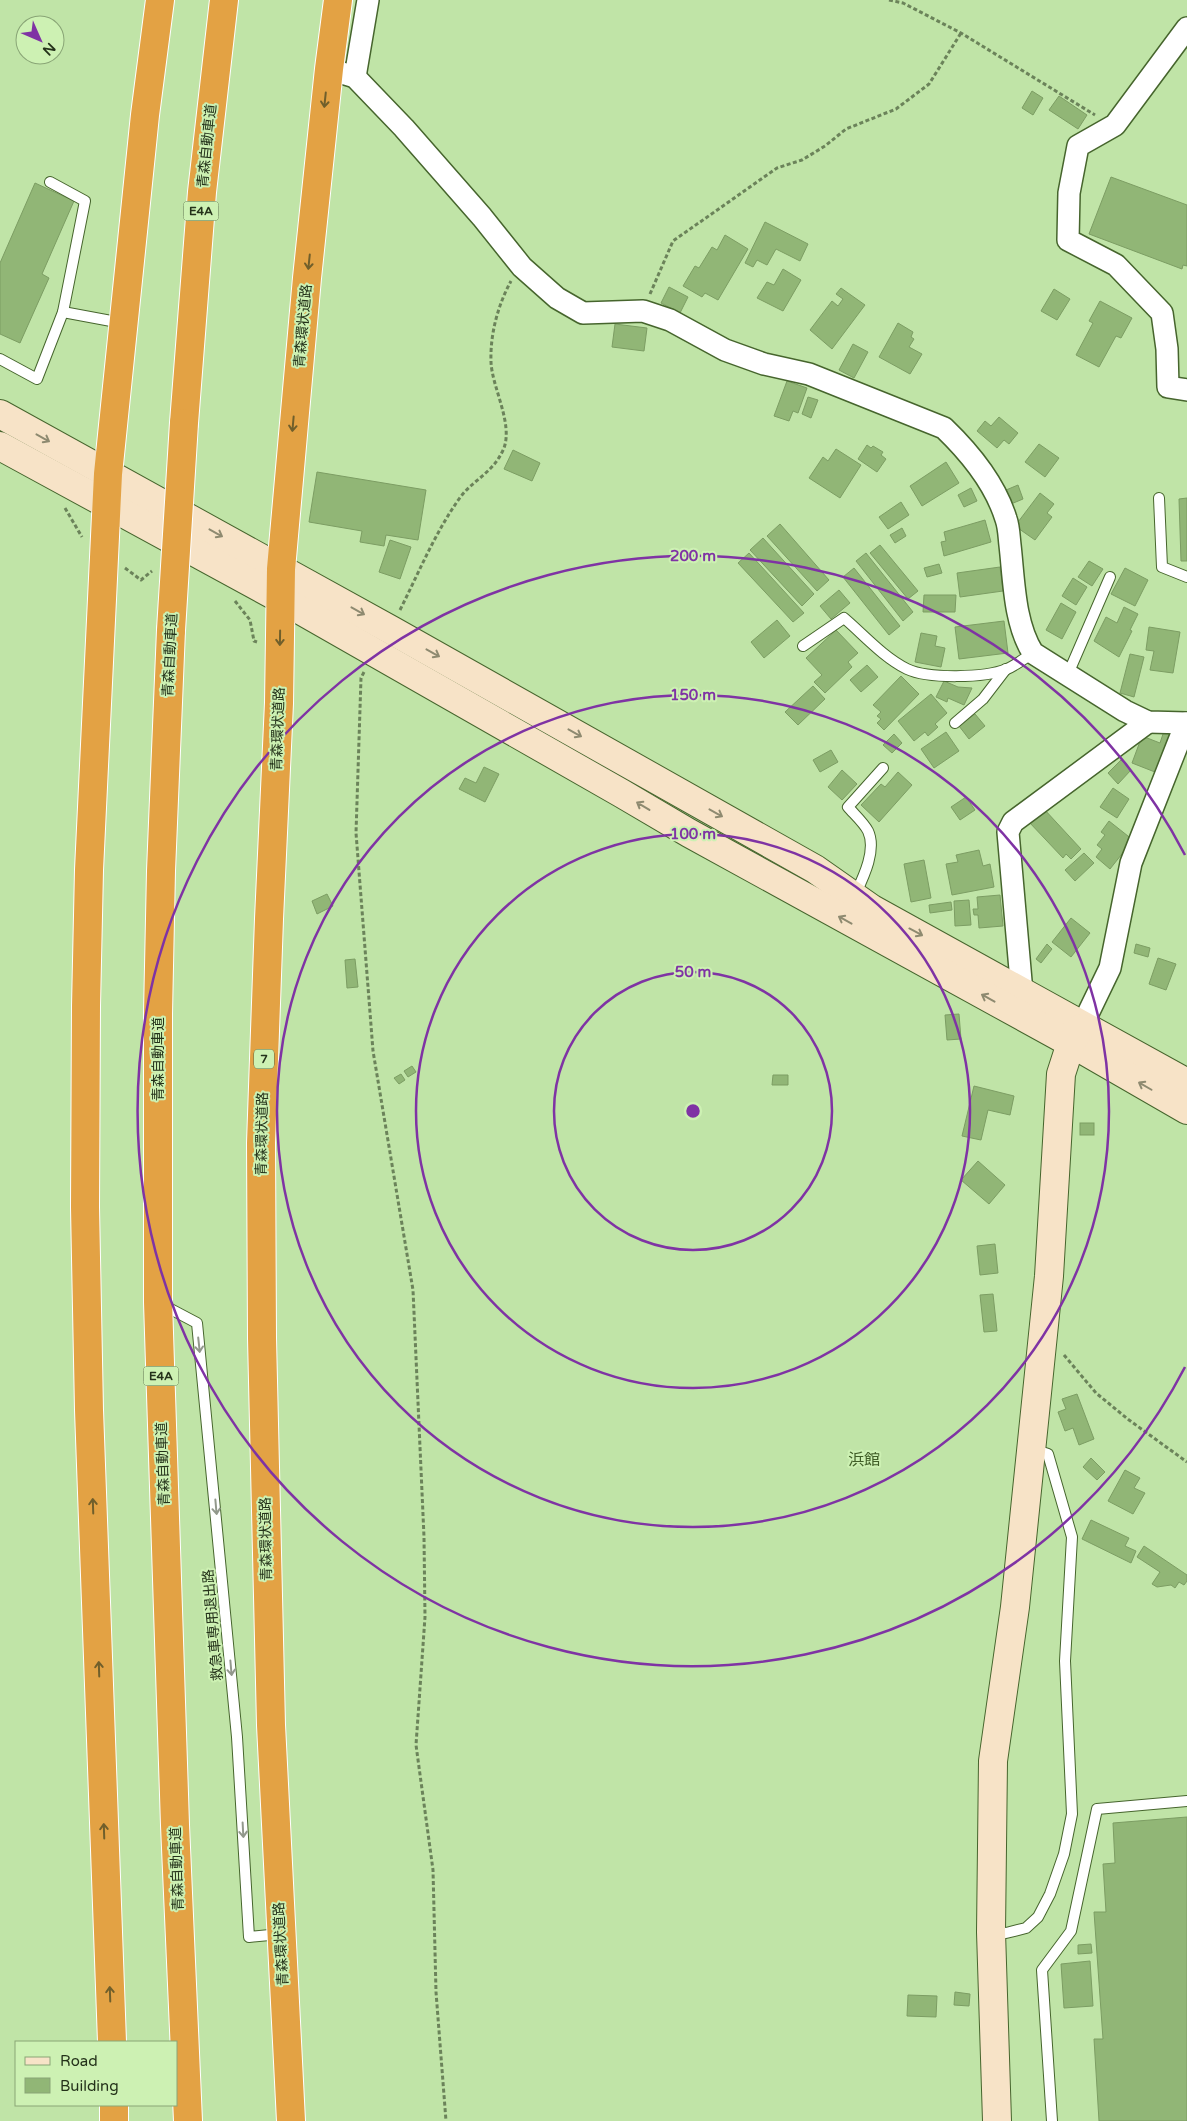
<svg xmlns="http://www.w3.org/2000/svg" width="1187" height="2121" font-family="'Varela Round','Noto Sans JP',sans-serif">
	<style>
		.building { fill: #91b676; stroke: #7c9d63 }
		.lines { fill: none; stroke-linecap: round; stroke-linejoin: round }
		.lane-casing { stroke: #46652d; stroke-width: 12 }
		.street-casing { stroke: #46652d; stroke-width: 24 }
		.secondary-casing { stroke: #46652d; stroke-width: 30 }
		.highway-casing { stroke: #fff; stroke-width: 30 }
		.path { stroke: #6b835a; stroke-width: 3; stroke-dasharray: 4 2.5; stroke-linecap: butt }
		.lane { stroke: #fff; stroke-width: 10 }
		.street { stroke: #fff; stroke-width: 21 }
		.secondary { stroke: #f7e3c7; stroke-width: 28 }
		.highway { stroke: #e3a244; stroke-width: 28 }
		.highway-bridge-casing { stroke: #fff; stroke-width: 30; stroke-linecap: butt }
		.highway-bridge { stroke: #e3a244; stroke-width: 28 }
		.oneway { stroke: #705f2b }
		.oneway2 { stroke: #8e8a70 }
		.oneway3 { stroke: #92988c }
		.ring { fill: none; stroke: #7f33a4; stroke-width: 2.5 }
		.labels { text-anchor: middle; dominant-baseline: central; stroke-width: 4; stroke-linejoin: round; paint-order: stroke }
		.shield { fill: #cdf1b3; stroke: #576b48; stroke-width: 1 }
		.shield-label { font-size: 12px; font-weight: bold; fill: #24321a }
		.street-label { font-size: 14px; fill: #24321a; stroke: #cdf1b3 }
		.quarter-label { font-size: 16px; fill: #415f28; stroke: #cdf1b3 }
		.centre { fill: #7f33a4; stroke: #cdf1b3; stroke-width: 2.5 }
		.ring-label { font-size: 15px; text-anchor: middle; font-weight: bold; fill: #7f33a4; stroke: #cdf1b3; stroke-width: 4; stroke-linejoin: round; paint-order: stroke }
	</style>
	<rect width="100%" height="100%" fill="#c0e4a7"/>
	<g class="building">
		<path d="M1032,91l11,7 -10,17 -11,-7z"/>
		<path d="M1059,96l28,19 -9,14 -29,-19z"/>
		<path d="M1111,177l76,28v61l-4,-1 -1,4 -93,-35z"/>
		<path d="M35,183l39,18 -32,73 7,4 -29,65 -20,-9v-71z"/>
		<path d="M765,222l43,22 -8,17 -24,-12 -9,16 -10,-5 -4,7 -8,-4z"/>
		<path d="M725,235l23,14 -30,51 -13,-7 -3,4 -19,-11 12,-20 4,2 13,-21 5,3z"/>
		<path d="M783,269l18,11 -18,31 -26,-13 10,-16 7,3z"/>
		<path d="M669,287l19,10 -8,16 -19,-10z"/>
		<path d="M841,288l24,17 -33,44 -22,-19 22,-29 6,5 5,-7 -7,-5z"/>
		<path d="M1054,289l16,10 -13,21 -16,-9z"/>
		<path d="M1100,301l32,17 -11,20 -5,-2 -17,31 -23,-12 17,-32 -4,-2z"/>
		<path d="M898,323l15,9 -2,5 3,2 -5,8 13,7 -12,20 -31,-17z"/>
		<path d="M615,324l32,4 -3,23 -32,-4z"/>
		<path d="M853,344l15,8 -14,26 -15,-8z"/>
		<path d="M787,381l20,7 -9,25 -5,-2 -4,10 -15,-5z"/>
		<path d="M808,397l10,3 -7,18 -9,-4z"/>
		<path d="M999,417l19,16 -9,11 -5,-4 -7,8 -20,-17 8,-10 6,5z"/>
		<path d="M1039,444l20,14 -14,19 -20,-15z"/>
		<path d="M867,445l4,3 2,-2 10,6 -2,3 5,4 -9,13 -19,-13z"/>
		<path d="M836,449l25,16 -21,33 -31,-20 14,-21 5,4z"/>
		<path d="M513,450l27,13 -8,18 -28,-12z"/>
		<path d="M946,462l13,21 -37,23 -12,-20z"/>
		<path d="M317,472l109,18 -8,50 -32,-5 -2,11 -24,-4 2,-11 -53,-9z"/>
		<path d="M1018,485l5,14 -12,5 -5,-14z"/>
		<path d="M971,488l6,13 -13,6 -6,-12z"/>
		<path d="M1040,493l14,11 -7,9 5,4 -17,23 -20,-14z"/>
		<path d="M1187,498v63h-6l-2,-62z"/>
		<path d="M901,502l8,13 -21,14 -9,-12z"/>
		<path d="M985,520l6,22 -47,14 -3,-14 5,-1 -2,-9z"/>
		<path d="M780,524l49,56 -12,11 -50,-55z"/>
		<path d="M902,528l4,8 -11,7 -5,-8z"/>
		<path d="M763,538l51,56 -12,12 -52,-56z"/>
		<path d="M390,540l21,7 -11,32 -21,-7z"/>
		<path d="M880,545l38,46 -10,8 -38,-46z"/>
		<path d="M749,553l55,60 -11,9 -55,-59z"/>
		<path d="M866,553l47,59 -10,9 -47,-60z"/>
		<path d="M1089,561l14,8 -11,17 -14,-9z"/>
		<path d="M939,564l3,9 -15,4 -3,-9z"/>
		<path d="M1000,567l3,24 -43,6 -3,-24z"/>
		<path d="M854,568l46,58 -11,9 -46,-58z"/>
		<path d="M1125,568l23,12 -13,26 -24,-12z"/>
		<path d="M1073,578l14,9 -11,18 -14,-9z"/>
		<path d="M839,590l11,13 -19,16 -11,-13z"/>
		<path d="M924,595h32l-1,17h-32z"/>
		<path d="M1061,603l15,9 -14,27 -16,-9z"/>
		<path d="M1124,607l14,7 -8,16 2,1 -13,26 -25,-16 12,-24 11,6z"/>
		<path d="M777,620l13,16 -26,22 -13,-16z"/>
		<path d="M1004,621l4,32 -49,6 -4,-32z"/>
		<path d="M1149,627l31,5 -7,41 -23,-3 4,-19 -8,-1z"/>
		<path d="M836,630l22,23 -10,9 4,5 -27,26 -11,-11 8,-7 -16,-17z"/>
		<path d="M921,633l16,3 -2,10 10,2 -4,19 -26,-5z"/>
		<path d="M1130,654l14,3 -10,40 -14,-4z"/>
		<path d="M867,665l11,12 -17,15 -11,-12z"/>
		<path d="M901,676l18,18 -35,36 -7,-7 4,-4 -4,-3 4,-4 -8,-7z"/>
		<path d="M944,681l14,6 14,1 -8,17 -16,-7 -1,4 -11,-5z"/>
		<path d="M813,686l12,13 -27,26 -13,-13z"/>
		<path d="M931,694l16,19 -12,11 3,3 -10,9 -3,-4 -11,9 -16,-20z"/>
		<path d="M975,714l10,12 -16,13 -10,-13z"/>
		<path d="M1164,731l11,4 -15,39 -28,-11 10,-27 18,7z"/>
		<path d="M946,732l13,19 -25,17 -13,-19z"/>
		<path d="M894,734l8,9 -10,10 -9,-8z"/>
		<path d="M831,750l7,12 -18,10 -7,-12z"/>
		<path d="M1121,760l10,10 -13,14 -10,-11z"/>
		<path d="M484,767l15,7 -14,28 -26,-13 6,-11 11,5z"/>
		<path d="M842,770l15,14 -15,16 -14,-13z"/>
		<path d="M898,772l14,13 -33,37 -18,-17 20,-21 4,3z"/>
		<path d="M1113,788l16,11 -12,19 -17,-11z"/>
		<path d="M966,797l9,13 -15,10 -9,-13z"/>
		<path d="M1044,809l37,40 -10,10 -5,-5 -3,4 -34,-36z"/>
		<path d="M1109,821l24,19 -23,29 -14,-12 6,-8 -5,-4 8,-10 -4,-3z"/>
		<path d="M979,850l4,16 7,-2 4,23 -42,8 -6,-31 12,-2 -2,-7z"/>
		<path d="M1084,853l10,10 -19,18 -10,-11z"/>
		<path d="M924,860l7,38 -20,4 -7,-38z"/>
		<path d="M327,894l6,12 -16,8 -5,-13z"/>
		<path d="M1000,895l3,31 -24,2 -1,-13h-4l-1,-6h5l-1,-12z"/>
		<path d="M969,900l2,25 -16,1 -1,-25z"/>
		<path d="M951,902l1,8 -22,3 -1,-8z"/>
		<path d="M1071,918l19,15 -19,24 -19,-15z"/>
		<path d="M1047,944l5,5 -11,14 -5,-4z"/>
		<path d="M1136,944l14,4 -2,9 -14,-4z"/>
		<path d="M1158,958l18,6 -10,26 -17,-6z"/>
		<path d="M355,959l3,28 -11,1 -2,-28z"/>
		<path d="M959,1014l2,25 -14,1 -2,-25z"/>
		<path d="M412,1066l4,6 -8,5 -4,-6z"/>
		<path d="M401,1074l4,6 -6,4 -5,-6z"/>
		<path d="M773,1075h15v10h-16z"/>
		<path d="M974,1086l40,10 -4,19 -22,-5 -7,30 -19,-4z"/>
		<rect x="1080" y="1123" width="14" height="12"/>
		<path d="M978,1161l27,24 -16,19 -28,-24z"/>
		<path d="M995,1244l3,29 -18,2 -3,-29z"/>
		<path d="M993,1294l4,37 -13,1 -4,-37z"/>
		<path d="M1077,1394l17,45 -15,6 -6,-17 -8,3 -7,-19 8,-3 -4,-10z"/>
		<path d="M1091,1458l14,14 -8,8 -14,-13z"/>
		<path d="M1125,1470l15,8 -6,10 11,5 -12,21 -25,-13z"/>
		<path d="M1091,1520l38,18 -4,8 11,5 -5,12 -49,-24z"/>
		<path d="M1144,1546l43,29v6l-3,4 -5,-3 -4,6 -4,-3 -14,2 -5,-3 8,-12 -23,-15z"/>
		<path d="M1187,1817v304h-88l-5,-82h9l-9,-127h12l-3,-48 12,-1 -2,-40z"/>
		<path d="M1091,1944l1,9 -14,1v-9z"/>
		<path d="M1090,1961l3,45 -29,2 -3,-44z"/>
		<path d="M955,1992l15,2 -1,12 -15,-1z"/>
		<path d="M908,1995l29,1 -1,21 -29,-1z"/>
	</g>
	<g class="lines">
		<defs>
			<g id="lane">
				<path d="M63,312l59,11"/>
				<path d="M0,359l37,20 26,-67 22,-111 -35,-19"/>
				<path d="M1159,498l3,69 25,10"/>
				<path d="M803,646l41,-28c20,17 39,39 63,51 21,10 78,9 100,0 9,-4 18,-11 26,-16"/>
				<path d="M1068,674l42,-97"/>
				<path d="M955,723l28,-24 23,-30"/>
				<path d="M855,895c8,-17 22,-45 13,-64 -4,-8 -14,-17 -20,-24l35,-39"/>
				<path d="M161,1304l36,19 40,414 12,200 31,-3"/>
				<path d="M992,1932l14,1 20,-5 12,-11 12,-23 14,-40 8,-40 -7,-153 7,-124 -24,-83 -15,-5"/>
				<path d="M1052,2121l-10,-151 29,-39 26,-122 90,-8"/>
			</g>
			<g id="street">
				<path d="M1187,28l-72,97 -37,21 -9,47 -1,47 48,25 46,48 5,36 1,38 19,3"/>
				<path d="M329,69l26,8 49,51 78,89 40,50 35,31 26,15 60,-2 27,9 55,30 39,14 45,10 135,54c26,25 51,55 62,91 3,8 3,18 4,26 4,35 4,78 23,108l92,58 23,11 39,1"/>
				<path d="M355,77l13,-77"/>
				<path d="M1023,1004l-15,-172 5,-10 135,-100"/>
				<path d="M1083,1024l27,-56 21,-105 55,-140"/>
			</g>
			<g id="secondary">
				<path d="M0,414l391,216 424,239 57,40 315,174"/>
				<path d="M0,446l281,153 340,194 68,40 382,210 116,67"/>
				<path d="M997,2121l-6,-189 2,-171 22,-154 34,-331 12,-202 10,-31 10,-15"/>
			</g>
			<g id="highway">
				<path d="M184,423l18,-231 22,-192"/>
				<path d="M171,630l-10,241 -3,143v288l17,523 13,296"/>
				<path d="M112,2042l-23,-632 -4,-203 1,-201 3,-136 19,-396 37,-359 15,-115"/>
				<path d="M114,2105v16"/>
				<path d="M291,2121l-20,-396 -9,-387 -1,-195 8,-224 10,-216 2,-134 26,-291 22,-209 9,-69"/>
			</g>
		</defs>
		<use href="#lane" class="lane-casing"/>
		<use href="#street" class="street-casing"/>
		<use href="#secondary" class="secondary-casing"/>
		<use href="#highway" class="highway-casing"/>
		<g class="path">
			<path d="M889,0l14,3 58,30 134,82"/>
			<path d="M650,294l23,-53 104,-73 25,-8 23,-14 21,-17 50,-20 33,-25 32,-51"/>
			<path d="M65,508l17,29"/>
			<path d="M125,568l16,12 11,-9"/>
			<path d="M235,601l15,19 4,21 3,1"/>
			<path d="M400,610c19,-38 35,-77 59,-111 14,-20 34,-25 45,-51 9,-25 -12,-61 -13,-86 -1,-28 7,-57 20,-81"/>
			<path d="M364,672l-3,6 -5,155 17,218 40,239 11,247 1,80 -9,128 17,125 3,122 10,129"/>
			<path d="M1064,1355l32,38 33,27 58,42"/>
		</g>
		<use href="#lane" class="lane"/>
		<use href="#street" class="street"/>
		<use href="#secondary" class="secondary"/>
		<use href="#highway" class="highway"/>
		<defs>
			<path id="highway-bridge" d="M171,630l13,-207"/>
		</defs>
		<use href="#highway-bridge" class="highway-bridge-casing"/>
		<use href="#highway-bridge" class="highway-bridge"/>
	</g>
	<defs><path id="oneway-shaft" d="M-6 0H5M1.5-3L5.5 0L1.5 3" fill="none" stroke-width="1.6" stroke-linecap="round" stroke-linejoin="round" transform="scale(1.25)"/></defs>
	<g class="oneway">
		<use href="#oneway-shaft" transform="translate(325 100) rotate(96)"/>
		<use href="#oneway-shaft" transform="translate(309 262) rotate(96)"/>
		<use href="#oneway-shaft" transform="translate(293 424) rotate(95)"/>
		<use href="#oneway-shaft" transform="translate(280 638) rotate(91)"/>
		<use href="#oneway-shaft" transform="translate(93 1506) rotate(-92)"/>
		<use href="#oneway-shaft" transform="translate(99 1669) rotate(-92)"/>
		<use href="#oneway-shaft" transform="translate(104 1831) rotate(-92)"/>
		<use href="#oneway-shaft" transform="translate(110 1994) rotate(-92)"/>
	</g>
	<g class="oneway2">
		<use href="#oneway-shaft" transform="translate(43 438) rotate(29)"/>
		<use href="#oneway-shaft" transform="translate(216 533) rotate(29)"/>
		<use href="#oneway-shaft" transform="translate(358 611) rotate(29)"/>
		<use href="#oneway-shaft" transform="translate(433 653) rotate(29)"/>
		<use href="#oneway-shaft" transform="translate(575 733) rotate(29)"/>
		<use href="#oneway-shaft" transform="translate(643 806) rotate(-149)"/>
		<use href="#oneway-shaft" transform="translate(716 813) rotate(29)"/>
		<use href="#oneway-shaft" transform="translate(845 920) rotate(-151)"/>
		<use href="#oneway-shaft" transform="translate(916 932) rotate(28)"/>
		<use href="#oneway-shaft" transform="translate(988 998) rotate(-151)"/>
		<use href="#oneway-shaft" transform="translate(1145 1086) rotate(-150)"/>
	</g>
	<g class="oneway3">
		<use href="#oneway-shaft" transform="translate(199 1345) rotate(84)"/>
		<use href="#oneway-shaft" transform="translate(216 1507) rotate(85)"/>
		<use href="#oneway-shaft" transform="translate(231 1668) rotate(85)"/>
		<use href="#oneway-shaft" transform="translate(243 1830) rotate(87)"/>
	</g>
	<g class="ring">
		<circle cx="693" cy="1111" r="139"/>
		<circle cx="693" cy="1111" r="277"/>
		<circle cx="693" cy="1111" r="416"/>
		<path d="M1185 1367A555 555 0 1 1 1185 855"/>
	</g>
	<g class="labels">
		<g class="shield">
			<rect x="183.5" y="201.5" width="35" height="19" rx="4"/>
			<rect x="254" y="1049.5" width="20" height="19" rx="4"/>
			<rect x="143.5" y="1366.5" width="35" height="19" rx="4"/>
		</g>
		<g class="shield-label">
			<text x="201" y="211">E4A</text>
			<text x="264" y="1059">7</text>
			<text x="161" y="1376">E4A</text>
		</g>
		<g class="street-label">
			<text transform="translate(207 146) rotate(-84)">青森自動車道</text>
			<text transform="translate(303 326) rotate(-85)">青森環状道路</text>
			<text transform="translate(170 655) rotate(-87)">青森自動車道</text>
			<text transform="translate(278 729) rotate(-88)">青森環状道路</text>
			<text transform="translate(158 1059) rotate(-90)">青森自動車道</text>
			<text transform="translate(262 1134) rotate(-89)">青森環状道路</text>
			<text transform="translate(163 1464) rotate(-92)">青森自動車道</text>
			<text transform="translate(266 1539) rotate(-91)">青森環状道路</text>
			<text transform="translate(213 1625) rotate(-95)">救急車専用退出路</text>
			<text transform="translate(177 1869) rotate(-92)">青森自動車道</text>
			<text transform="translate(281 1944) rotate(-93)">青森環状道路</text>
		</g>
		<g class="quarter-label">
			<text x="864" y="1460">浜館</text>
		</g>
	</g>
	<circle cx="693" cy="1111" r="8" class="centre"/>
	<g class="ring-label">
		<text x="693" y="561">200 m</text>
		<text x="693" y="700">150 m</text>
		<text x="693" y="839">100 m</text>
		<text x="693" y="977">50 m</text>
	</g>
	<rect x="15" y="2041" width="162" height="65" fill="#cdf1b3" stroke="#89a576"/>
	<rect x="25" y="2057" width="25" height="8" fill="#f7e3c7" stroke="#89a576"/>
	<text x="60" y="2066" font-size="15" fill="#24321a">Road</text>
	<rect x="25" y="2078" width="25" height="15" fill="#91b676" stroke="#89a576"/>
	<text x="60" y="2091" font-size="15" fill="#24321a">Building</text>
	<g transform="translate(40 40) rotate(135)"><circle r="24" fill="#cdf1b3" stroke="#89a576"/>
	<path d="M0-4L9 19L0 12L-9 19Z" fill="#7f33a4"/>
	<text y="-8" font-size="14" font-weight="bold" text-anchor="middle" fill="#24321a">N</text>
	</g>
</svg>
